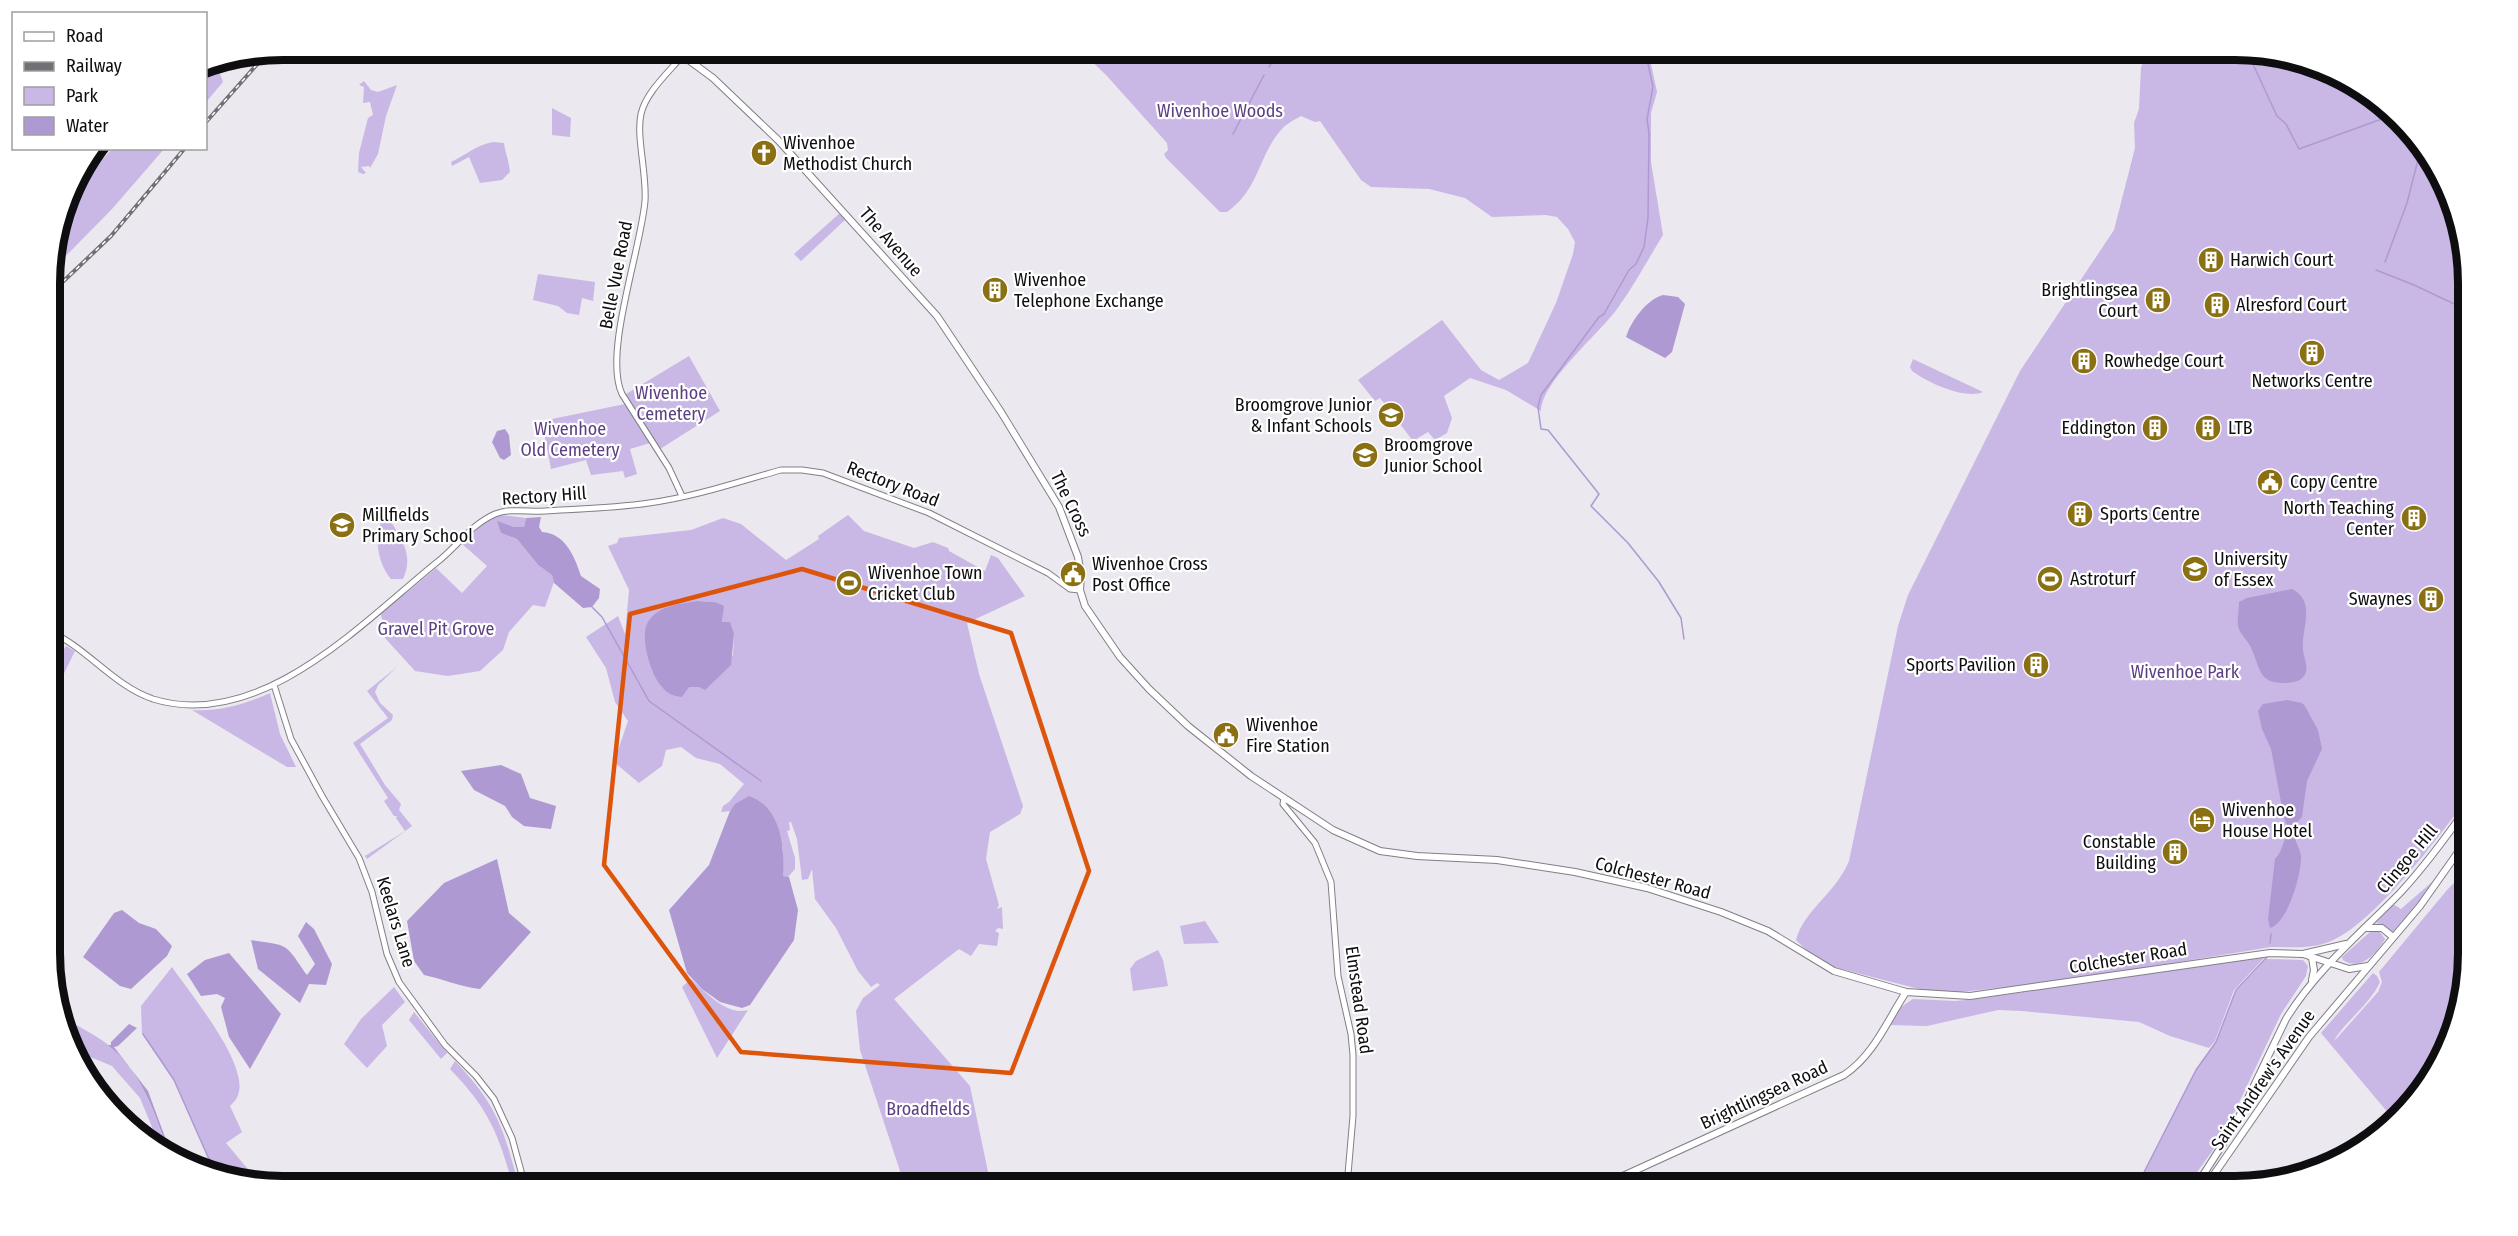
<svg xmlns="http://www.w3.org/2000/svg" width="2518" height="1236" font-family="'Fira Sans Condensed',sans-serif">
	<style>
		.green { fill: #c9b8e5; fill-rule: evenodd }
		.water { fill: #af99d2 }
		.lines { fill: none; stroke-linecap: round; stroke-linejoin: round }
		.stream { stroke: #af99d2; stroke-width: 1.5 }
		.minor-casing { stroke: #817f85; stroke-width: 7 }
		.major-casing { stroke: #817f85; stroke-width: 8 }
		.minor { stroke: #fff; stroke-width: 5 }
		.major { stroke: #fff; stroke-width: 6 }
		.rail-casing { stroke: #727074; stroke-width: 4 }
		.rail { stroke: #fff; stroke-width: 1.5; stroke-dasharray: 4.5; stroke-linecap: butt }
		.marked { fill: none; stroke: #dd550c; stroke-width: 4.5; stroke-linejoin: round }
		.labels { text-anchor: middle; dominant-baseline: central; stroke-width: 4.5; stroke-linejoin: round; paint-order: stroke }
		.park-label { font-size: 18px; fill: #5c3e83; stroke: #fff }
		.poi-label { font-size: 18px; fill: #0e0d0f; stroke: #fff; text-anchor: start }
		.street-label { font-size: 18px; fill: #0e0d0f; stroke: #fff }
		.rim { fill: none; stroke: #0e0d0f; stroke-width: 8 }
	</style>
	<rect width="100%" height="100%" fill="#ebe8ef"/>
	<g class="green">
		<path d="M1080,50h568l9,42 -6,21v49l12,73c-15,24 -29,51 -46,74 -18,25 -75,72 -76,102l-35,-21 -36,-12 -26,18 8,22 -5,15 -12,7 -7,-8 -15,9 -33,-43 -5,3 -17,-21 84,-60 39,50 18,10 29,-17 28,-60 17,-49 2,-12 -7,-13 -11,-12 -11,-2 -54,2 -27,-19 -36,-9 -58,-2 -10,-7 -41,-59 -5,1 -14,-6c-7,4 -15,8 -20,14 -24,28 -21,58 -54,82h-7l-54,-54 -2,-4 4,-4 -1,-7 -60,-67z"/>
		<path d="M2146,50h89l103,23 82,68 31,53 16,59 1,544c-28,39 -98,132 -142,146 -18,6 -37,4 -55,4l-202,33 -117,13 -21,-1 -102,-26 -20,-13 -13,-13c8,-30 40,-47 53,-79l49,-235 10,-31 112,-224 94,-141 21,-82 -1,-25 5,-14 2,-41z"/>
		<path d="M216,63l7,19 -17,20v-37z"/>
		<path d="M364,81l7,9 7,2 19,-7 -11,31 -8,38 -8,14 -1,-2 -8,1 5,6 -3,1 -5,-2 1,-19 9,-35 5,-3 -3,-13 -7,1 1,-16 -5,-2z"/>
		<path d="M552,108l19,10 -1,19 -18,-2z"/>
		<path d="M493,142l11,1c1,9 5,18 6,29l-8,8 -22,3 -11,-26 -17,9 -1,-4c15,-7 25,-17 42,-20z"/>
		<path d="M112,149h52l-52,60 -62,63 20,-77z"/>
		<path d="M840,213l6,6 -45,42 -7,-7z"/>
		<path d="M538,274l57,8 -2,19 -11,-3 -3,17 -12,-2 -9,-7 -25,-6z"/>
		<path d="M689,356l31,55 -60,38 -34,-55z"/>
		<path d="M1913,359l70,33c-19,8 -56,-10 -71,-21l-2,-4z"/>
		<path d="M625,404l25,39 -20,6 7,25 -12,4 -2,-7 -32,4 -5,-15 -35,9 -9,-48z"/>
		<path d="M386,512c11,23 30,40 17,67h-12c-15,-18 -18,-47 -5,-67z"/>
		<path d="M501,515l25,3 -2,9h-10l-16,-5 3,11 16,6 21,26 14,10 2,7 -9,25 -12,-2 -24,27 -6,18 -23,21 -32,5 -33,-5 -30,-33 -4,-24 55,-46 26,25 25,-27 -26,-23 26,-23z"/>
		<path d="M848,515l16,16 50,17 19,-6 15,6 1,3 36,20 6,-16 7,3 27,38 -58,27 12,51 44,132 -3,8 -30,18 -4,27 13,46 -2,4 5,-2 1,22 -5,-1 -3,3 4,2 -2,13 -18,-2 -8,12 -12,-7 -65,50 76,87 21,100h-86l-45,-136 -4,-39 7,-13 17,-13 -3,-2 -6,4 -13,-16 -22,-43 -21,-29 -3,-30 -4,10 -6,1 -5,-41 -6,-17h-2l1,8 -3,1 8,27v11l-7,8 -5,-1v-28l-19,-43 -28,-1 -6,7 -9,1 2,-6 6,-4 15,-18 -24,-20 -24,-6 -15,-11 -15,3 -4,16 -23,17 -25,-21 14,-41 -13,-19 -9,-34 -20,-31 32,-21 7,18 4,-44 -21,-44 9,-3 2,-5 72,-8 32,-12 18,6 45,36 33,-21 -1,-3zM697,601l18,1 8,10 -1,10 12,12 -1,21 -34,32h-11l-39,-66 19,-15z"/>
		<path d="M66,646l9,5 -24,49v-31z"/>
		<path d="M397,667l-19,18 -3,7 5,11 13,12 -1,5 -32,24 25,41 16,19 -2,6 13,16 -45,33 -2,-3 40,-25 -9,-13 1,-2h-3l-10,-15 4,-3 -35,-55 35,-25 -21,-27z"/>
		<path d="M270,693l10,41 16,33h-9l-95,-57c27,2 53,-6 78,-17z"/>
		<path d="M2464,873l4,1v79l-23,103 -34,51 -16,14 -74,-88 52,-60 4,3 3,6c-10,22 -33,38 -46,58l3,-2 41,-46 4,-10 -3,-10 68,-82z"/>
		<path d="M2432,882l2,2 -41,48 -9,-7 -8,-2 17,-19 8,5z"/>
		<path d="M1205,921l14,22 -35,1 -4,-18z"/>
		<path d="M2371,931h8l6,8c-8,14 -25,33 -42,21l-1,-3z"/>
		<path d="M1158,950l5,10 5,26 -35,5 -3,-22 6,-8z"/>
		<path d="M2265,957l-31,33 -19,51 -6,7 -39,-12 -31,-14 -117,-11 -24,-1 -71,16 -37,-1 11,-18 12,-8 42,2 21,-2z"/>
		<path d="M2266,959l37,1 5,6 -2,10 -25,38 -45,95 -23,41 -26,36h-50l59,-116 20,-28 20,-51z"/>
		<path d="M172,967c17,25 78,98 66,128 -1,4 -5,8 -8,11l12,26 -16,11 31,37 -40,-9 -9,-14 -34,-77 -32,-46 -1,-28z"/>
		<path d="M691,979c15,13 35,37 57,31l-31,48 -35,-71z"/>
		<path d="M394,987l11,15 -23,23 5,21 -20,22 -23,-24 17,-25z"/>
		<path d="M414,1012l33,41 -6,6 -32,-39z"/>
		<path d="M60,1016c17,10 37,19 52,32 31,28 43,67 57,106l-10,-10 -19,-46 -28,-32 -41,-17z"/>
		<path d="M455,1061c43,45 48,67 64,125h-6c-14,-52 -25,-78 -63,-117z"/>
	</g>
	<g class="water">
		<path d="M1663,295l15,2 7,7 -13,48 -7,6 -39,-21c5,-16 20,-37 37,-42z"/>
		<path d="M505,429l4,6 2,20 -7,5 -4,-2 -8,-16 5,-11z"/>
		<path d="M541,517l-2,10 3,5c23,1 33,25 39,44l19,13 -1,9 -7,9 -9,1 -29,-25 -2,-8 -14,-10 -21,-26 -16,-6 -4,-12 17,6h10l2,-9z"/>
		<path d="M2292,589c25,13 9,39 11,60 0,9 9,22 -2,30 -4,3 -12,4 -18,4 -24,0 -23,-15 -31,-33 -3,-9 -12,-15 -14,-24 -1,-8 1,-16 1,-24l8,-4z"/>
		<path d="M697,601l18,1 9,4 -2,16h8l4,12 -3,31 -26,25 -6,-3h-10l-7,10c-9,-1 -14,-3 -20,-10 -11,-11 -23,-51 -14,-65 11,-17 31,-18 49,-21z"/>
		<path d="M2287,700l15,3 3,3 13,24 4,19 -15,32 -5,36 -7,8h-8l-3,-7 -13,-69 -9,-20 -4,-18 5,-7z"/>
		<path d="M501,765l20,9 9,24 26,8 -5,23 -27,-3 -12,-9 -7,-11 -31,-16 -13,-19z"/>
		<path d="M749,796c32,11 36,51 34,80l6,1 9,33 -4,30 -44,65 -8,3 -22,-6 -18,-13 -15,-16 -18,-63 40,-45 21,-54 5,-7z"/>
		<path d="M2294,833c0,8 6,14 7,23 1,17 -13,67 -31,72l-2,-9 7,-60c11,-11 4,-20 19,-26z"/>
		<path d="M497,859l12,54 22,19 -51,57c-19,-2 -37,-10 -56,-14l-10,-14 -7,-40 37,-38z"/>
		<path d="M122,910l17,13 17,6 16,17 -5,10 -36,33 -11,-3 -37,-29 31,-44z"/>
		<path d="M306,922l8,7 18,35 -6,21 -17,-1 -9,19 -42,-34 -7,-29c39,6 33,2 56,35l8,-11 -17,-28z"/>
		<path d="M229,953l52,61 -31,55 -21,-32 -8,-30 4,-9 -8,-4 -16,2 -14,-22 18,-14z"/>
		<path d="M129,1024l8,4 -19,18 -4,1 34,44 24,65 -3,-2c-14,-40 -27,-82 -61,-109h3v-3z"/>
	</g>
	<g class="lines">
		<g class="stream">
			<path d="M1645,50l8,37 -6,32 2,14 -1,85 -4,29 -8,17 -7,6 -25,44 -5,3 -58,78 -3,12 3,22 7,1 51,64 -8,12 37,37 31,39 22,36 3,21"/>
			<path d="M2241,51l11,11 25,54 9,8 13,25 91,-33"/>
			<path d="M1269,67l11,-17"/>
			<path d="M1233,134l31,-59"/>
			<path d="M2385,262l22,-59 15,-59"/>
			<path d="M2376,270l38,15 53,25"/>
			<path d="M592,607l10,10 47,84 112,80"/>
			<path d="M2270,943l1,-9"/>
			<path d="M143,1034l31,46 34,77 9,14"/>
			<path d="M2137,1186l59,-116 20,-28 20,-52 31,-33"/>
		</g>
		<defs>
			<g id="minor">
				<path d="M682,496l-13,-28 -47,-74c-19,-40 19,-145 23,-193 2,-27 -9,-64 -4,-87 5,-22 28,-42 42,-59"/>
				<path d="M51,632c37,17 63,54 102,67 107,33 209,-76 283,-136 21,-16 34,-38 59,-49 15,-6 34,-2 50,-3 34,-2 70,-3 104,-8 45,-6 89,-21 132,-33h21l21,3 106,40 119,60 22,16 10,1"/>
				<path d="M274,685l17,54 31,57 37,62 13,34 15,62 12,28 46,63 31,31 18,23 18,39 13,48"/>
				<path d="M1284,798l-1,6 32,39 16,39 7,94 13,58 2,21v61l-6,70"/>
			</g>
			<g id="major">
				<path d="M675,50l38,28 65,62 159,176 64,96 58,95 19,50 3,18 -1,15 5,16 35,51 29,32 39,37 63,50 82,54 47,21 37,5 80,4 78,12 72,16 74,24 47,19 66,40 72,21 64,4 300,-43 33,1 46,15 19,-3"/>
				<path d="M2365,928h17l11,9"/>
				<path d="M2303,954l43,-10"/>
				<path d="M2312,958l2,12 -2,10"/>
				<path d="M1601,1186l243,-111c30,-20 43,-54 62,-83"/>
				<path d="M2196,1186l39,-61 51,-106c30,-49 74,-85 114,-126 25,-27 47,-57 68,-87"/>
				<path d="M2206,1186l103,-149 111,-131 48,-68"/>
			</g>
		</defs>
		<use href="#minor" class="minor-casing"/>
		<use href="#major" class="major-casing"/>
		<use href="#minor" class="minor"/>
		<use href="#major" class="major"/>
		<defs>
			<g id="rail">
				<path d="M206,122l62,-70"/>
				<path d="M50,294l61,-58 74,-88"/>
			</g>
		</defs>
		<use href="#rail" class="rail-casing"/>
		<use href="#rail" class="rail"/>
	</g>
	<path class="marked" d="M802,569l209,64 78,238 -78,202 -270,-21 -137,-187 26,-251z"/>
	<defs>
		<symbol id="church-disc" viewBox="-11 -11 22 22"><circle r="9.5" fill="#8a7012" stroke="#fff"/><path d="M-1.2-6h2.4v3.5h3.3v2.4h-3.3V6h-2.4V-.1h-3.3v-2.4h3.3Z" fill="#fff"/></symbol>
		<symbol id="building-disc" viewBox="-11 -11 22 22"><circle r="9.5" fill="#8a7012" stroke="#fff"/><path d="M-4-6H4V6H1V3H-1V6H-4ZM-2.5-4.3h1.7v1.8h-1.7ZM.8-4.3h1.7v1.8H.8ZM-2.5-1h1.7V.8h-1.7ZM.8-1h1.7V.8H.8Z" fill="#fff"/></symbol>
		<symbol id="school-disc" viewBox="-11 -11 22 22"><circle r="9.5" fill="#8a7012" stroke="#fff"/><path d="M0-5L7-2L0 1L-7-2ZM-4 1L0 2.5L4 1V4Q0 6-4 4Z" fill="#fff"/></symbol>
		<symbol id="civic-disc" viewBox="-11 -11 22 22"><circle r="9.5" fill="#8a7012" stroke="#fff"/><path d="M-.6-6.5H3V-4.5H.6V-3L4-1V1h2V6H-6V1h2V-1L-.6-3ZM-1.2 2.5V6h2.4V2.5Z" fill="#fff"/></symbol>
		<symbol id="university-disc" viewBox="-11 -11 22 22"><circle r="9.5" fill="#8a7012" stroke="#fff"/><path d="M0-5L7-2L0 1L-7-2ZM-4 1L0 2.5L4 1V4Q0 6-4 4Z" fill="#fff"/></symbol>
		<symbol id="stadium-disc" viewBox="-11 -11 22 22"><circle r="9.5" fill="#8a7012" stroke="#fff"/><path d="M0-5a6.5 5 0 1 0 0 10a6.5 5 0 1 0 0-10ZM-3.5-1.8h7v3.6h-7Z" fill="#fff"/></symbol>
		<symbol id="hotel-disc" viewBox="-11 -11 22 22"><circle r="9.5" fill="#8a7012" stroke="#fff"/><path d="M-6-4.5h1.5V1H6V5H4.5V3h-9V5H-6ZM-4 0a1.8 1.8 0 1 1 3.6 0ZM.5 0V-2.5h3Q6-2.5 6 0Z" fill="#fff"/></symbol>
	</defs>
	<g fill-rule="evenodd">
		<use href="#church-disc" x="749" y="138" width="30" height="30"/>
		<use href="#building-disc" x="2196" y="245" width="30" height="30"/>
		<use href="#building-disc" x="980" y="275" width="30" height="30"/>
		<use href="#building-disc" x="2143" y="285" width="30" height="30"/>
		<use href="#building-disc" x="2202" y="290" width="30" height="30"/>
		<use href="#building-disc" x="2297" y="338" width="30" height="30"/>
		<use href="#building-disc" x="2069" y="346" width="30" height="30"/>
		<use href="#school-disc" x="1376" y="400" width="30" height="30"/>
		<use href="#building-disc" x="2140" y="413" width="30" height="30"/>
		<use href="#building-disc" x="2193" y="413" width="30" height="30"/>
		<use href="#school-disc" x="1350" y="440" width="30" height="30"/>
		<use href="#civic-disc" x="2255" y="467" width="30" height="30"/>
		<use href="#building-disc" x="2065" y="499" width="30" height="30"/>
		<use href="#building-disc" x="2399" y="503" width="30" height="30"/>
		<use href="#school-disc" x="327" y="510" width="30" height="30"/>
		<use href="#university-disc" x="2180" y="554" width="30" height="30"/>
		<use href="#civic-disc" x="1058" y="559" width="30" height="30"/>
		<use href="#stadium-disc" x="2035" y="564" width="30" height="30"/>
		<use href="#stadium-disc" x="834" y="568" width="30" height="30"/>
		<use href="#building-disc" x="2416" y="584" width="30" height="30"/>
		<use href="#building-disc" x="2021" y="650" width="30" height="30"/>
		<use href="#civic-disc" x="1211" y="720" width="30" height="30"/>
		<use href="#hotel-disc" x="2187" y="805" width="30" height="30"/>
		<use href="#building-disc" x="2160" y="837" width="30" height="30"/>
	</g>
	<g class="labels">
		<g class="park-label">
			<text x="1220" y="111">Wivenhoe Woods</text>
			<text x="671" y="393">Wivenhoe<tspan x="671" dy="21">Cemetery</tspan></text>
			<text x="570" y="429">Wivenhoe<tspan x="570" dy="21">Old Cemetery</tspan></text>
			<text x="436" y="629">Gravel Pit Grove</text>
			<text x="2185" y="672">Wivenhoe Park</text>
			<text x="928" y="1109">Broadfields</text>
		</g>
		<g class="poi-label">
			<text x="783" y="143">Wivenhoe<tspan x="783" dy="21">Methodist Church</tspan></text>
			<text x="2230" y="260">Harwich Court</text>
			<text x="1014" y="280">Wivenhoe<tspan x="1014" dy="21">Telephone Exchange</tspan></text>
			<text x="2138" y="290" text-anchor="end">Brightlingsea<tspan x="2138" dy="21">Court</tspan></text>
			<text x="2236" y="305">Alresford Court</text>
			<text x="2104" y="361">Rowhedge Court</text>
			<text x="2312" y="381" text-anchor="middle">Networks Centre</text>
			<text x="1372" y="405" text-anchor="end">Broomgrove Junior<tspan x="1372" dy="21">&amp; Infant Schools</tspan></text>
			<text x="2136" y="428" text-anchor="end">Eddington</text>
			<text x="2228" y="428">LTB</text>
			<text x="1384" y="445">Broomgrove<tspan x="1384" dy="21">Junior School</tspan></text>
			<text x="2290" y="482">Copy Centre</text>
			<text x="2394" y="508" text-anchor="end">North Teaching<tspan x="2394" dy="21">Center</tspan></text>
			<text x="2100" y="514">Sports Centre</text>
			<text x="362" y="515">Millfields<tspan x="362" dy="21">Primary School</tspan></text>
			<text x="2214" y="559">University<tspan x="2214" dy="21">of Essex</tspan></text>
			<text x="1092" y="564">Wivenhoe Cross<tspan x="1092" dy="21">Post Office</tspan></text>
			<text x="868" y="573">Wivenhoe Town<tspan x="868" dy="21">Cricket Club</tspan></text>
			<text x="2070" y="579">Astroturf</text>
			<text x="2412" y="599" text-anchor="end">Swaynes</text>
			<text x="2016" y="665" text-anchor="end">Sports Pavilion</text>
			<text x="1246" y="725">Wivenhoe<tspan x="1246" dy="21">Fire Station</tspan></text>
			<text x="2222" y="810">Wivenhoe<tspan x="2222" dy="21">House Hotel</tspan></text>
			<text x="2156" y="842" text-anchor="end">Constable<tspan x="2156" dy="21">Building</tspan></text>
		</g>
		<g class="street-label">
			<text transform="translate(891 242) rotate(49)">The Avenue</text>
			<text transform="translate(616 275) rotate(-79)">Belle Vue Road</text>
			<text transform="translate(893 484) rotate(21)">Rectory Road</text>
			<text transform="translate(544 496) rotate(-4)">Rectory Hill</text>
			<text transform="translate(1071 504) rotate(64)">The Cross</text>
			<text transform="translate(2407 859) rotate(-50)">Clingoe Hill</text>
			<text transform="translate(1653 878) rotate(15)">Colchester Road</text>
			<text transform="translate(396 922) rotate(73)">Keelars Lane</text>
			<text transform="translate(2128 958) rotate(-9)">Colchester Road</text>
			<text transform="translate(1359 1000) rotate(82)">Elmstead Road</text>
			<text transform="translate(2263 1080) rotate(-55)">Saint Andrew's Avenue</text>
			<text transform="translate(1764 1095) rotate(-25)">Brightlingsea Road</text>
		</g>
	</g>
	<path d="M0 0H2518V1236H0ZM283 60H2235A223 223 0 0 1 2458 283V953A223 223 0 0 1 2235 1176H283A223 223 0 0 1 60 953V283A223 223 0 0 1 283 60Z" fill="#fff" fill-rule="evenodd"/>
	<path class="rim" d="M283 60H2235A223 223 0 0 1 2458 283V953A223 223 0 0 1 2235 1176H283A223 223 0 0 1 60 953V283A223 223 0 0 1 283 60Z"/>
	<rect x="12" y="12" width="195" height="138" fill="#ffffff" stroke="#9f9e9f" stroke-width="1.5"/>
	<rect x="24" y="32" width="30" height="9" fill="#ffffff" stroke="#9f9e9f" stroke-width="1.5"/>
	<text x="66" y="42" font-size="18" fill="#0e0d0f">Road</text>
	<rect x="24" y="62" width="30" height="9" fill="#727074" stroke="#9f9e9f" stroke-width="1.5"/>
	<text x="66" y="72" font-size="18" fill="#0e0d0f">Railway</text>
	<rect x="24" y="87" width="30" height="18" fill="#c9b8e5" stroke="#9f9e9f" stroke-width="1.5"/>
	<text x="66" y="102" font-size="18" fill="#0e0d0f">Park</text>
	<rect x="24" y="117" width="30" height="18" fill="#af99d2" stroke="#9f9e9f" stroke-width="1.5"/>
	<text x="66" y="132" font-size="18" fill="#0e0d0f">Water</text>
</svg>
